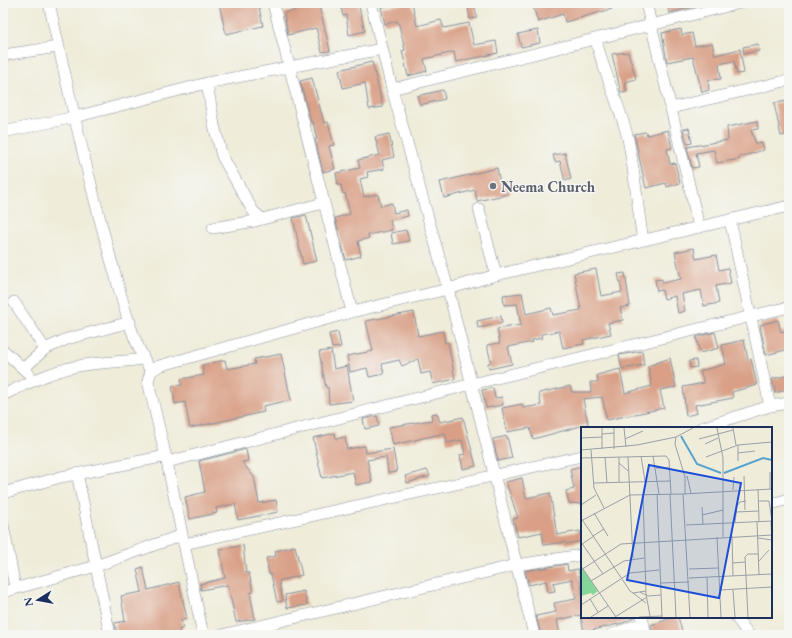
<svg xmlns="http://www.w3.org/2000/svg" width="792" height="638" font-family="'EB Garamond',serif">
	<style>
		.building { fill: #d9a087 }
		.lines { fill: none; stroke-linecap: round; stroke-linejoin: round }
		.minor-casing { stroke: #858e9c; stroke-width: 12 }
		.minor { stroke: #fff; stroke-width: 11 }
		.worship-dot { fill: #6b7280; stroke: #f6f6f2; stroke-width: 1.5 }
		.labels { text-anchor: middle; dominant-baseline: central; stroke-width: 3; stroke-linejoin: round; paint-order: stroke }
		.worship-label { font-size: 15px; font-weight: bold; fill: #5b616d; stroke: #f6f6f2; text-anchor: start }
		.inset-river { fill: none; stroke: #59a3d0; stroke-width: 2 }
		.inset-road { fill: none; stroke: #9aa0a8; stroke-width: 1 }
		.view { fill: #1d4ed8; fill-opacity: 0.15; stroke: #1d4ed8; stroke-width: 2 }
		.inset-edge { fill: none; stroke: #1b2f5e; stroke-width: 2 }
	</style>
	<rect width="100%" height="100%" fill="#f6f6f2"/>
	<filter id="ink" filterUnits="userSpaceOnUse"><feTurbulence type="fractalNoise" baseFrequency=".025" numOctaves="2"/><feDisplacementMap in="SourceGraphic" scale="8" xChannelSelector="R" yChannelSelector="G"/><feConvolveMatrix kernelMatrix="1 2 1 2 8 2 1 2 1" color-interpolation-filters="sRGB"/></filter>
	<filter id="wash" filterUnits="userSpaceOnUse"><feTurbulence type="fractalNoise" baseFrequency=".012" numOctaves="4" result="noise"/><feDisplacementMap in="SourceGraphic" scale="16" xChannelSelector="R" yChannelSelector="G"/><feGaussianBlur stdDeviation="0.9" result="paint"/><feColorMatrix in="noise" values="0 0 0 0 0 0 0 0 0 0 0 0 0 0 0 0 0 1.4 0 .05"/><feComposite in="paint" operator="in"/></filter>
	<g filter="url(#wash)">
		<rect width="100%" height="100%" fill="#efecd9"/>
		<g id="blocks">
			<g class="building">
				<path d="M226,3h32l5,23 -37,8 -7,-30z"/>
				<path d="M340,3h18l7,28 -16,4 -3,-20 -3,1z"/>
				<path d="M412,3l5,23 24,-6 3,8 25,-5 5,22 22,-4 2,12 -42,9 -2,-10 -30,7 3,12 -19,5 -6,-25 3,-1 -6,-25 -2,-4 -12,3 -4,-17z"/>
				<path d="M467,3h7l3,15 -7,1z"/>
				<path d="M532,3h78l2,6 -47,13 -2,-8 -25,8z"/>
				<path d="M667,3h35v2l-33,8z"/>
				<path d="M319,5l11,46 -8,1 -6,-24 -28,7 -4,-22z"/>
				<path d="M681,29l1,6 10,-2 3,13 17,-3 3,12 25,-6 4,24 -7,1 -3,-13 -15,3 2,15 -13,1 1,10 -7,2 -9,-35 -26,5 -5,-29z"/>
				<path d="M538,30l2,13 -19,4 -3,-13z"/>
				<path d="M758,44l1,7 -15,3 -1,-7z"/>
				<path d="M628,52l8,27 -11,3 2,10 -6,1 -9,-39z"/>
				<path d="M372,62l11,45 -14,2 -4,-26 -22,5 -4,-18z"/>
				<path d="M312,78l12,45 4,-1 6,23 -5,1 6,23 -12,3 -8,-33h2l-4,-17h-2l-11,-41z"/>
				<path d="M443,90l2,9 -25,6 -3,-9z"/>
				<path d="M788,101l1,33 -8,2 -7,-33z"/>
				<path d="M757,121l1,8 -7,1 5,14 6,-1 2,7 -25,7 1,2 -23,4 -3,-13 -18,3 3,14 -7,1 -5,-21 41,-7 -1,-13z"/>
				<path d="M689,128l3,15 -5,1 -4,-15z"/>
				<path d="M668,130l4,18 -5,1 3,15 5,-1 5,20 -13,4 -1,-4 -20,5 -12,-54 12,-2 1,3z"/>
				<path d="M389,134l5,23 -12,3 2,9 -17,3 1,5 -8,2 4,18 14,-3 3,12 11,-3 2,10 13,-3 1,6 -18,4 2,10 -24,5 1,3 -11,3 3,15 -15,4 -11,-42 15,-4 -5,-21 -2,1 -2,-9h-3l-2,-12 24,-5 -2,-8 22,-5 -5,-18z"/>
				<path d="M565,153l6,26 -6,2 -5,-20 -5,1 -2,-7z"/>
				<path d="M497,168l3,15 10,-1 2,7 -3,5 -32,7 -2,-11 -31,8 -4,-16z"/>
				<path d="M306,215l11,46 -14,3 -10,-46z"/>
				<path d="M406,230l3,11 -16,3 -2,-11z"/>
				<path d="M694,248l2,11 20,-4 3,15 9,-2 3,15 -15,3 3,17 -15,3 -3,-16 -19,4 3,17 -7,2 -3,-17 -11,3 -2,-9 -5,1 -2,-11 7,-1v4l19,-4 -6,-27z"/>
				<path d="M596,269l5,27 21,-4 -4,-18 7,-1 5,33 -10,2 3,12 -15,3 3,11 -28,6 1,4 -21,4 -4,-17 -18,3 1,4 -10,2 1,2 -25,5 4,17 -23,5 -1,-6 3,-1 -4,-17 13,-2 -3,-14 24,-4 -4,-21 -13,1 -1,-10 19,-2 4,21 25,-6 2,7 28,-5 -7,-37z"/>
				<path d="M414,312l4,24 25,-5 2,12 3,-1 7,37 -22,5 -3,-12 -9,2 -3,-15 -16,7 -3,-6 -17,4 2,10 -15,3 -2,-9 -17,4 -3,-16 26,-5 -7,-30z"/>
				<path d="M501,316l1,7 -24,5 -1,-7z"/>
				<path d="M778,320l3,12 8,-2v19l-23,6 -6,-30z"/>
				<path d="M338,332l3,15 -9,1 -3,-14z"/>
				<path d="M715,332l4,16 -19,5 -4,-16z"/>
				<path d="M744,340l4,20 3,-1 6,26 -25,7 1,6 -38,7 2,8 -11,3 -3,-29 21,-4 -4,-12 26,-7 -4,-19z"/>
				<path d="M331,350l3,19 13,-3 6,35 -24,3 -1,-17 -2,1 -7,-36z"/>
				<path d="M642,351l2,14 -22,4 -3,-14z"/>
				<path d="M281,354l10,46 -28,6 1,6 -74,16 -5,-26 -10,2 -3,-18 10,-1 -1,-6 23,-4 -2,-10 23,-5 2,9 28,-5 -1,-5z"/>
				<path d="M670,358l6,29 -16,3 4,18 -57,12 -5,-23 -19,2 5,25 -55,15 -3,-11 -23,4 -5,-24 20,-4 1,4 18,-3 -2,-12 31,-7 2,6h19l-1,-10h8l-1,-7 23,-6 5,24 27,-7 -4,-20z"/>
				<path d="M696,360l1,7 -7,1 -1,-7z"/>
				<path d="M789,375v14l-14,4 -3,-14z"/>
				<path d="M493,388l2,10 7,-1 1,8 -17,3 -4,-18z"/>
				<path d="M437,413l3,9 23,-5 13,49 -13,3 -3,-14 5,-1 -3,-14 -15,3 -2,-10 -52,12 -4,-18 43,-7 -1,-6z"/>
				<path d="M377,416l2,10 -14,3 -2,-10z"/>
				<path d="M335,433l1,6 9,-2 2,12 18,-3 1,7 27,-4 4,23 -9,1 -2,-16 -19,3 5,22 -16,3 -3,-13 -31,6 -9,-40z"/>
				<path d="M507,436l5,22 -14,3 -5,-22z"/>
				<path d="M246,449l2,12 -6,1 12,15 5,26 17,-3 2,12 -40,8 -3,-16 -19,4 1,5 -27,6 -5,-22 20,-5 -6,-31z"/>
				<path d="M582,466v38l-13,-1 -3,-12 8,-2 -4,-20z"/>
				<path d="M427,470l3,6 -23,7 -2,-7z"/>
				<path d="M522,478l4,20 24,-5 7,42 23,-4 2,10 -16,3 -1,-2 -21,3 -2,-13 -24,5 -5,-18 5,-1 -12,-36z"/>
				<path d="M243,545l3,28h3l4,19 -3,1 5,26 -19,3 -8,-37 -27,5 -1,-6 25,-6 -5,-28z"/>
				<path d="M295,546l7,29 -23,6 4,20 -6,1 -6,-28h-2l-3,-16 10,-2 -1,-5z"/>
				<path d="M567,564l1,7 10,-2 4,21v25l-25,5 3,15h-19l-5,-19 20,-4 -2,-9 22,-4 -4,-20 -19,4 2,8 -7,1 -2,-11 -17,4 -4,-14z"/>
				<path d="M143,567l5,23 31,-8 8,37 -6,1 2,8 -4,2 1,5h-63l-2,-12 10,-2 -4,-25 21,-4 -5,-23z"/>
				<path d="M304,591l3,14 -20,3 -2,-13z"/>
				<path d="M581,617h54l-12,6 -39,9z"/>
				<path d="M674,617h4l5,18h-30l-2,-10z"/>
			</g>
		</g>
	</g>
	<g filter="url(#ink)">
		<use href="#blocks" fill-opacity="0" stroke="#858e9c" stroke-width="1"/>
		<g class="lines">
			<defs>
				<g id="minor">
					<path d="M49,3c19,86 38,172 62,257 11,37 19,78 40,111"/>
					<path d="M273,3l79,309"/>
					<path d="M371,3l21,86 56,200 86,346"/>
					<path d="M646,3l53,224"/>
					<path d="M596,40c8,34 24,65 32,99 7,33 9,67 15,101"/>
					<path d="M3,55l55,-8"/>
					<path d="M207,83l7,42 8,31 31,55 9,8"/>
					<path d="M392,89l348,-86"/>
					<path d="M671,108l118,-28"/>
					<path d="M3,132l72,-15 132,-34 175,-34"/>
					<path d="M479,209l17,66"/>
					<path d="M730,220l40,186"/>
					<path d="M213,228l42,-7 68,-18"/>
					<path d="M14,302l31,47"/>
					<path d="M3,350l25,23"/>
					<path d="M24,368l21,-19 22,-10 63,-17"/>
					<path d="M3,395c25,-12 53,-26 81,-30 20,-3 40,-3 59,-6"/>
					<path d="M701,428l69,-22 19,-3"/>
					<path d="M167,462l305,-78 317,-77"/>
					<path d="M77,473l33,162"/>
					<path d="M3,493l58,-16 105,-21"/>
					<path d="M771,504l18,-5"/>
					<path d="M3,525l12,62"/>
					<path d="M184,544l398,-88"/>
					<path d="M3,592l93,-26 86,-31"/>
					<path d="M642,617l4,18"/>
					<path d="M736,617l13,18"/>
					<path d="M203,635l-36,-173 -19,-81 3,-10 8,-5 193,-54 96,-23 48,-14 293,-69"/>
					<path d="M222,635l294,-70 66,-10"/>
					<path d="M611,635l32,-12"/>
				</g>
			</defs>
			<use href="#minor" class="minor-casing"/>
			<use href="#minor" class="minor"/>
		</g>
	</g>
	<circle class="worship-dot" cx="493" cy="186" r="4"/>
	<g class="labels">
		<g class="worship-label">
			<text x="501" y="186">Neema Church</text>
		</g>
	</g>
	<g transform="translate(581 427)">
		<rect width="191" height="191" fill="#efecd9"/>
		<path d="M2,142l15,22 -5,4 -2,-2 -10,3v-25z" fill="#84d799"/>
		<path class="inset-river" d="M100,9l16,28 24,9M143,46l39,-15 9,2"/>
		<path class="inset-road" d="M21,1v21M33,1v21M43,1l2,19M136,1l6,30v79M152,1l3,17M21,7l12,-1M95,10l-1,7 10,33v17M0,11l21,-1M44,12l18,-8M118,12l34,-9M124,17l13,-6M157,18v16M0,23l56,-5 39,-8 17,-9M10,23l3,38 10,20M157,26l17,-2M60,29l4,25M72,29l6,38M24,30l2,26M38,30v25M47,30l5,101M125,30l32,-12 34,-3M0,31l85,-2 3,4 2,34M38,36l9,8M75,41h14M189,45v17M106,49l4,17M163,49l1,34M13,56l77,-2M177,62l1,32M152,63l1,-13M62,67l3,100 4,22M76,67l5,123M89,67l6,123M102,67l89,-5M178,74h10l3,20M0,78l15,-10M121,80l1,17M155,85l23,-1M13,86l14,23M121,88l21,-5M0,91l49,73 3,2 13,-2M0,94l49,-26 53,-1 7,123M176,94l2,54M190,94l1,25M154,95l2,-16 3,-4 6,-1M105,98l86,-4M12,109l11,-7M151,109l1,40M136,110l4,80M177,111l14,2M0,115l22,32M1,117l12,-8M177,135l11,-12M152,136l12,-1M0,139l35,51M108,142l30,-1M0,143l40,-26 151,-9M126,150l1,40M108,151l83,-4M10,154l33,-20 20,-3M80,156l28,-1M139,163l52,-3M152,163l2,27M59,165l8,4 13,-1M52,166l13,10M9,172l8,13M0,178l49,-32 29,-3M10,190l17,-11M34,190l32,-20M58,190l23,-1M167,190l-3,-60 3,-3h10"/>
		<path class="view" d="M68,38l92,18 -22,115 -92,-18z"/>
		<rect width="191" height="191" class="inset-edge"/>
	</g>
	<rect width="792" height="638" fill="none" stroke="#f6f6f2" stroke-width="16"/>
	<g transform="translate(38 600) rotate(259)" stroke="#f6f6f2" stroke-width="3" paint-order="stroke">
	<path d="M0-3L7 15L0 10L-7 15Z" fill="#1b2f5e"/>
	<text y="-6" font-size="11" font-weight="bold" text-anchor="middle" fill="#1b2f5e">N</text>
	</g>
</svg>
